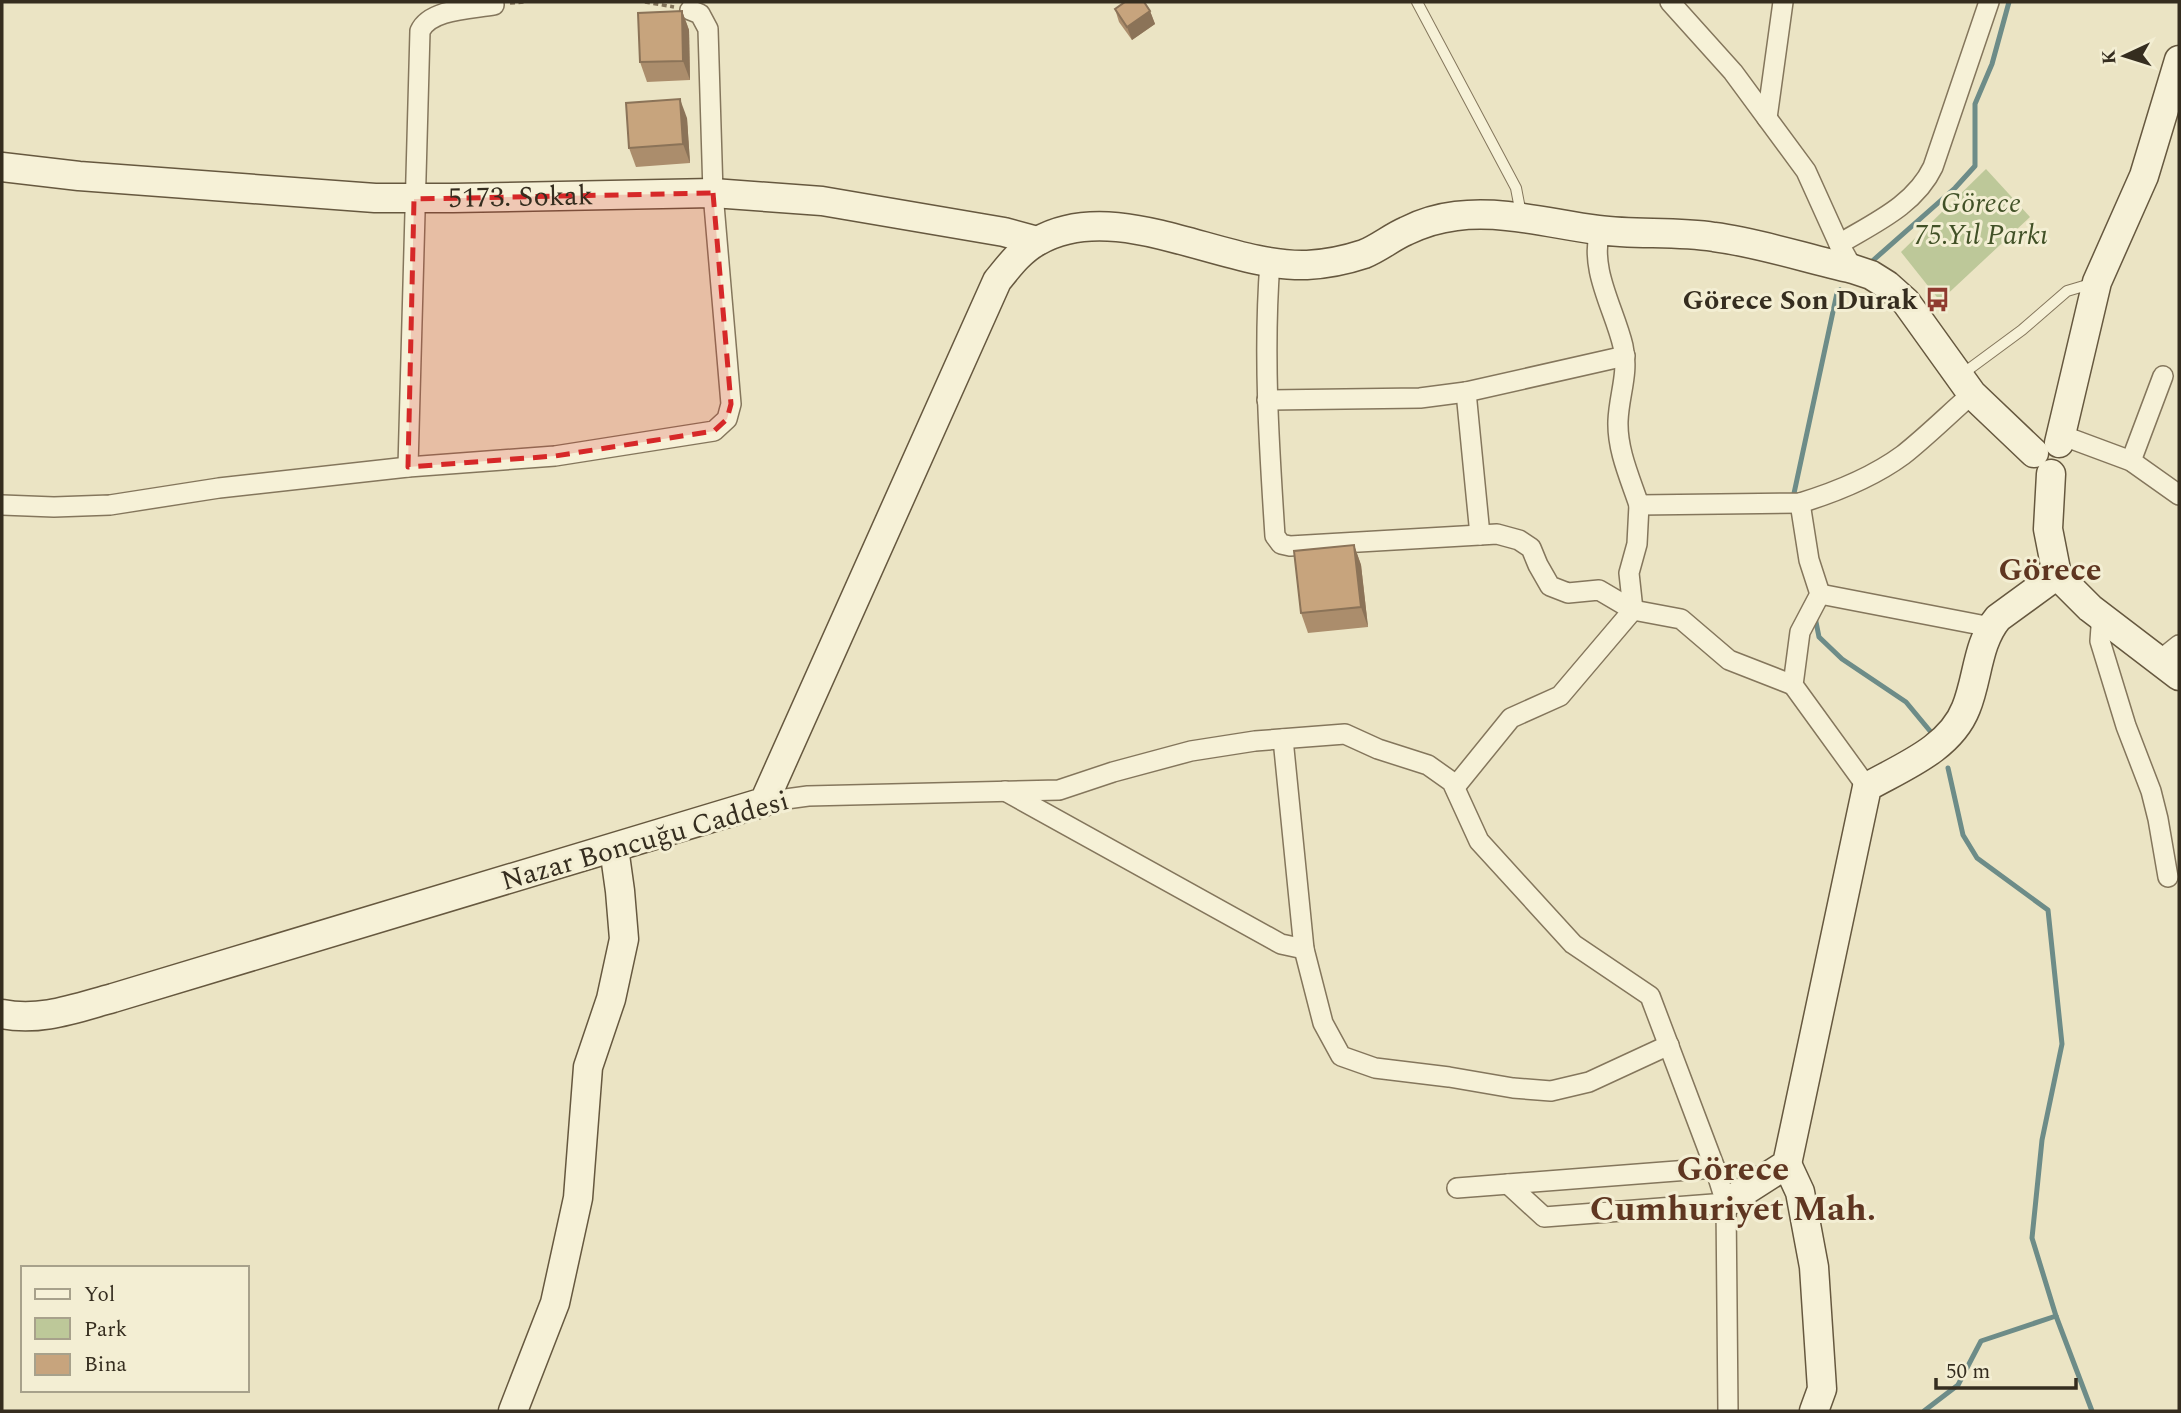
<svg xmlns="http://www.w3.org/2000/svg" width="2181" height="1413" font-family="Spectral,serif">
	<style>
		.green { fill: #bdc899 }
		.lines { fill: none; stroke-linecap: round; stroke-linejoin: round }
		.stream { stroke: #6d8c88; stroke-width: 5 }
		.lane-casing { stroke: #84765c; stroke-width: 12 }
		.street-casing { stroke: #84765c; stroke-width: 22 }
		.secondary-casing { stroke: #66583f; stroke-width: 31 }
		.path { stroke: #84765c; stroke-width: 3.5; stroke-dasharray: 5 3.5; stroke-linecap: butt }
		.lane { stroke: #f6f1d7; stroke-width: 10 }
		.street { stroke: #f6f1d7; stroke-width: 19 }
		.secondary { stroke: #f6f1d7; stroke-width: 28 }
		.wall { fill: #ab8d6c }
		.shaded-wall { fill: #8b7358 }
		.building { fill: #c7a47d; stroke: #8b7358; stroke-width: 2 }
		.marked { fill: #d62828; fill-opacity: 0.2; stroke: #d62828; stroke-width: 5; stroke-dasharray: 14 9; stroke-linejoin: round }
		.labels { text-anchor: middle; dominant-baseline: central; stroke-width: 6; stroke-linejoin: round; paint-order: stroke }
		.street-label { font-size: 28px; fill: #352d1f; stroke: #f3eed3 }
		.park-label { font-size: 28px; font-style: italic; fill: #415127; stroke: #f3eed3 }
		.poi-label { font-size: 28px; font-weight: bold; fill: #352d1f; stroke: #f3eed3; text-anchor: end }
		.quarter-label { font-size: 32px; font-weight: bold; fill: #5f3621; stroke: #f3eed3 }
		.district-label { font-size: 35px; font-weight: bold; fill: #5f3621; stroke: #f3eed3 }
	</style>
	<rect width="100%" height="100%" fill="#ebe4c4"/>
	<path class="green" d="M1986,169l44,48 -90,84 -39,-49z"/>
	<g class="lines">
		<g class="stream">
			<path d="M1869,264l86,-76 20,-22v-62l17,-40 17,-62"/>
			<path d="M1793,498l44,-205 3,-3"/>
			<path d="M1815,617l4,20 23,22 64,43 29,35"/>
			<path d="M1948,768l15,67 14,23 71,52 14,134 -20,96 -10,98 24,78 36,95"/>
			<path d="M1924,1411l34,-26 23,-44 75,-25"/>
		</g>
		<defs>
			<g id="lane">
				<path d="M1417,2l99,186 5,26"/>
				<path d="M1961,375l61,-45 45,-39 27,-8"/>
			</g>
			<g id="street">
				<path d="M1670,2l63,70 73,99 33,73 14,25"/>
				<path d="M1767,118l16,-116"/>
				<path d="M1600,230c-11,40 14,78 23,116 6,28 -4,48 -5,75 -1,29 12,57 21,84l161,-2c36,-11 73,-26 103,-48 24,-19 46,-41 69,-61"/>
				<path d="M1839,244c35,-21 76,-39 94,-77l56,-165"/>
				<path d="M1270,262c-7,91 -1,183 5,274l6,8 9,2 207,-12 22,6 12,8 7,17 12,21 18,7 31,-3 34,20 48,9 48,41 64,25"/>
				<path d="M1466,392l14,143"/>
				<path d="M1267,400l153,-2 46,-6 159,-36"/>
				<path d="M2061,435l70,26 48,34"/>
				<path d="M2131,461l32,-85"/>
				<path d="M408,467l12,-436c10,-22 51,-22 74,-26"/>
				<path d="M1800,503l9,57 11,34 -20,38 -7,53 74,102"/>
				<path d="M2,505l52,2 56,-2 109,-17 189,-21 147,-11 159,-25 13,-12 4,-15 -18,-211 -5,-164 -8,-15 -10,-4"/>
				<path d="M1820,594l171,33"/>
				<path d="M2104,619l-3,8 -1,14 26,85 25,65 7,28 10,58"/>
				<path d="M2159,661l20,-16"/>
				<path d="M1283,739l21,210 19,74 18,33 34,12 74,9 64,11 38,3 38,-9 80,-37"/>
				<path d="M1455,787l56,-69 49,-22 73,-86 -4,-37 8,-29 2,-39"/>
				<path d="M1005,791l276,153 23,5"/>
				<path d="M764,802l44,-6 251,-6 54,-18 78,-21 64,-10 90,-7 33,15 50,16 24,17 27,59 94,103 77,52 65,172 11,35 2,208"/>
				<path d="M1508,1184l36,33 182,-14"/>
				<path d="M1457,1188l258,-20"/>
			</g>
			<g id="secondary">
				<path id="s1" d="M2,167l77,9 296,22h78l260,-5 109,8 182,31 33,9"/>
				<path d="M2059,443l38,-161 47,-106 35,-116"/>
				<path d="M2051,474l-3,55 9,46 33,33 89,68"/>
				<path d="M2,1014c38,8 74,-6 111,-16l651,-196 233,-521c12,-15 24,-31 41,-40 79,-45 186,27 269,24 19,-1 39,-5 57,-11 15,-6 28,-17 42,-23 16,-8 33,-13 50,-15 48,-6 95,8 142,14 38,5 78,1 116,7 47,6 93,22 139,32l18,6 16,10 19,17 66,92 62,59"/>
				<path d="M1787,1164l13,28 14,75 8,122 -8,22"/>
				<path d="M1726,1203l61,-39 80,-377c35,-20 83,-38 99,-79 12,-29 11,-65 32,-90l59,-43"/>
				<path d="M513,1411l42,-108 23,-105 10,-131 23,-68 13,-60 -4,-48 -6,-43"/>
			</g>
		</defs>
		<use href="#lane" class="lane-casing"/>
		<use href="#street" class="street-casing"/>
		<use href="#secondary" class="secondary-casing"/>
		<g class="path">
			<path d="M645,2l29,5"/>
			<path d="M510,3l15,-1"/>
		</g>
		<use href="#lane" class="lane"/>
		<use href="#street" class="street"/>
		<use href="#secondary" class="secondary"/>
	</g>
	<g class="wall">
		<path d="M1115,9l35,2 5,13 -23,16 -13,-18z"/>
		<path d="M682,11l7,19 1,50 -43,2 -7,-20z"/>
		<path d="M687,118l3,45 -54,4 -7,-19z"/>
		<path d="M1354,545l7,20 7,62 -60,6 -7,-20z"/>
	</g>
	<g class="shaded-wall">
		<path d="M682,11l7,19 1,50 -7,-19z"/>
		<path d="M1150,11l5,13 -23,16 -5,-13z"/>
		<path d="M680,99l7,19 3,45 -7,-19z"/>
		<path d="M1354,545l7,20 7,62 -7,-20z"/>
	</g>
	<g class="building">
		<path d="M1125,2h19l6,9 -23,16 -12,-18z"/>
		<path d="M682,11l1,50 -43,1 -2,-49z"/>
		<path d="M680,99l3,45 -54,4 -3,-45z"/>
		<path d="M1354,545l7,62 -60,6 -7,-62z"/>
	</g>
	<path class="marked" d="M713,193l18,211 -4,15 -13,12 -159,25 -147,11 6,-268z"/>
	<defs>
		<symbol id="bus-bare" viewBox="-9 -9 18 18"><path d="M-5-6H5V4H4V6H2V4H-2V6H-4V4H-5ZM-3.5-4V0h7V-4ZM-3.5 1.2v1.5H-2V1.2ZM2 1.2v1.5H3.5V1.2Z" fill="#8f3b30" stroke="#f3eed3" stroke-width="2.5" paint-order="stroke"/></symbol>
	</defs>
	<g fill-rule="evenodd">
		<use href="#bus-bare" x="1920" y="282" width="35" height="35"/>
	</g>
	<g class="labels">
		<g class="street-label">
			<text stroke="none"><textPath href="#s1" startOffset="520">5173. Sokak</textPath></text>
			<text transform="translate(645 841) rotate(-16)">Nazar Boncuğu Caddesi</text>
		</g>
		<g class="park-label">
			<text x="1981" y="203">Görece<tspan x="1981" dy="32">75.Yıl Parkı</tspan></text>
		</g>
		<g class="poi-label">
			<text x="1918" y="300">Görece Son Durak</text>
		</g>
		<g class="quarter-label">
			<text x="2050" y="570">Görece</text>
		</g>
		<g class="district-label">
			<text x="1733" y="1169">Görece<tspan x="1733" dy="40">Cumhuriyet Mah.</tspan></text>
		</g>
	</g>
	<rect width="2181" height="1413" fill="none" stroke="#352d1f" stroke-width="7"/>
	<rect x="21" y="1266" width="228" height="126" fill="#f3eed3" stroke="#a7a18b" stroke-width="2"/>
	<rect x="35" y="1289" width="35" height="10" fill="#f6f1d7" stroke="#a7a18b" stroke-width="2"/>
	<text x="84" y="1301" font-size="21" fill="#352d1f">Yol</text>
	<rect x="35" y="1318" width="35" height="21" fill="#bdc899" stroke="#a7a18b" stroke-width="2"/>
	<text x="84" y="1336" font-size="21" fill="#352d1f">Park</text>
	<rect x="35" y="1354" width="35" height="21" fill="#c7a47d" stroke="#a7a18b" stroke-width="2"/>
	<text x="84" y="1371" font-size="21" fill="#352d1f">Bina</text>
	<g transform="translate(2125 56) rotate(266)" stroke="#f3eed3" stroke-width="5" paint-order="stroke">
	<path d="M0-5L12 26L0 18L-12 26Z" fill="#352d1f"/>
	<text y="-10" font-size="19" font-weight="bold" text-anchor="middle" fill="#352d1f">K</text>
	</g>
	<path d="M1936 1378v10h140v-10" fill="none" stroke="#352d1f" stroke-width="3.5"/>
	<text x="1946" y="1378" font-size="21" fill="#352d1f" stroke="#f3eed3" stroke-width="5" paint-order="stroke">50 m</text>
</svg>
